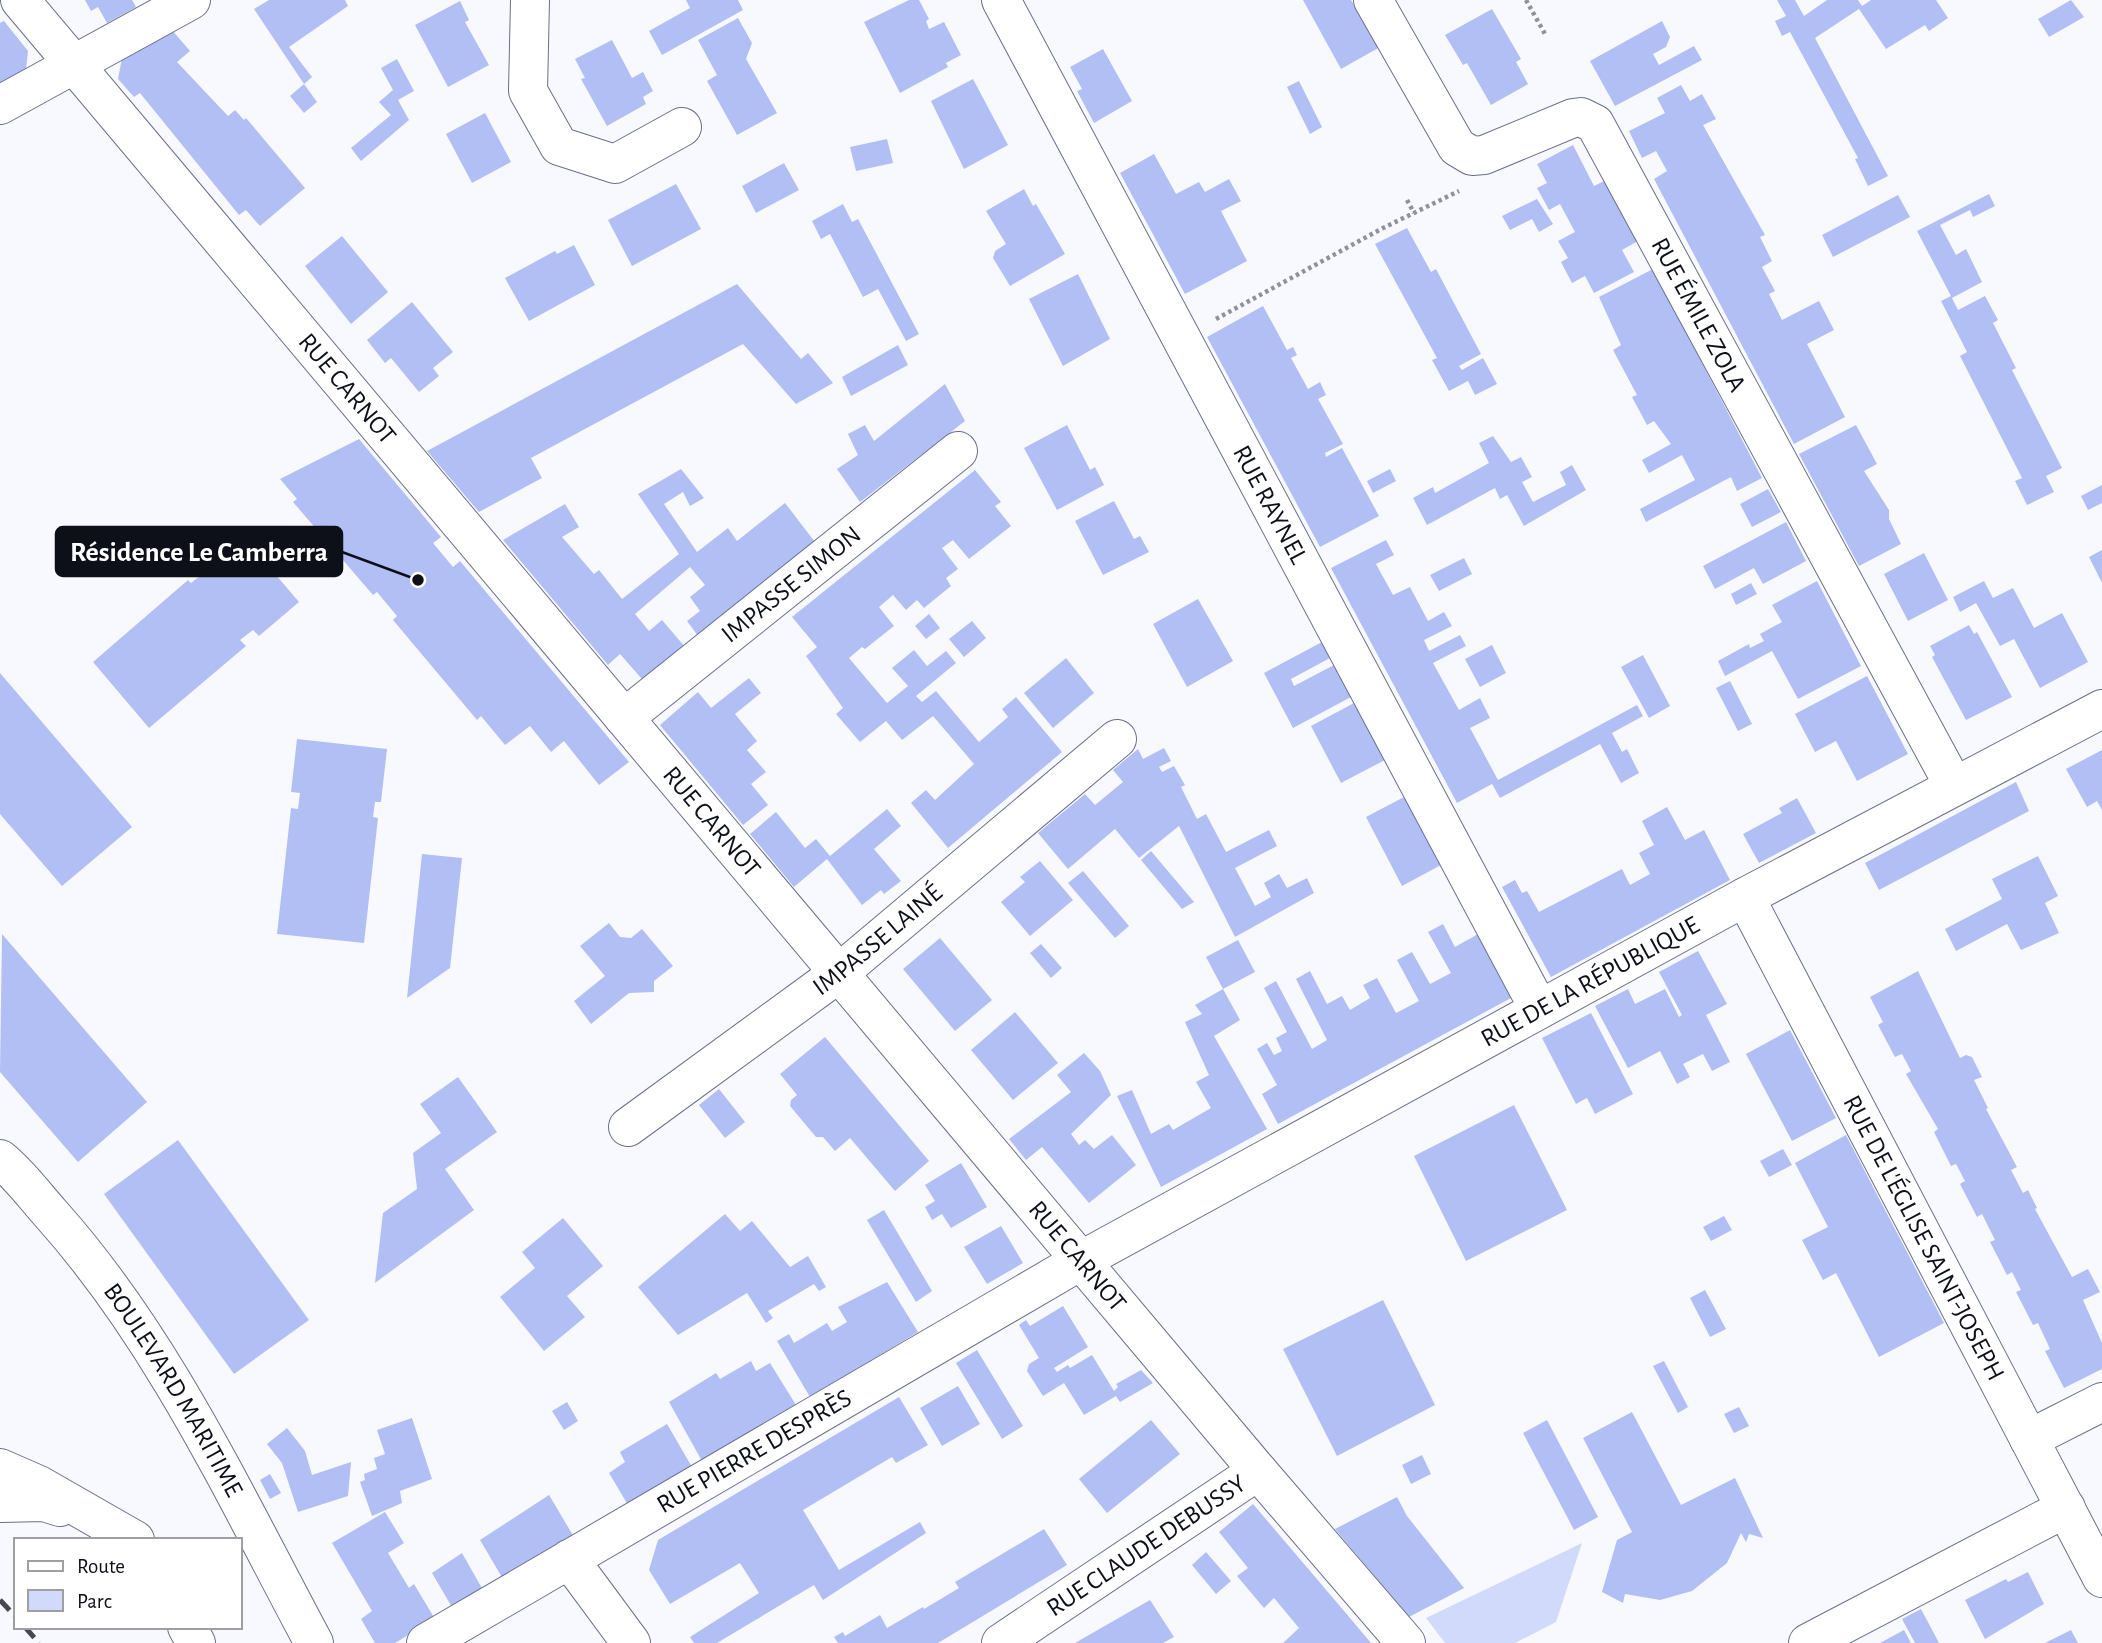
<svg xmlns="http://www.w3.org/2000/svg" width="2102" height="1643" font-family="'Alegreya Sans',sans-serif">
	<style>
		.green { fill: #d1dafa }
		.building { fill: #b1bff5 }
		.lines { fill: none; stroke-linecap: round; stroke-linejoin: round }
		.minor-casing { stroke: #697088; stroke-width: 40 }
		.tertiary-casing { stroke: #697088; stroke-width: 40 }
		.primary-casing { stroke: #697088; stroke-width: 40 }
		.path { stroke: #909299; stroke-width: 4.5; stroke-dasharray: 3.5 3.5; stroke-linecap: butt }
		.minor { stroke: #fff; stroke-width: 38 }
		.tertiary { stroke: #fff; stroke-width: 38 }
		.primary { stroke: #fff; stroke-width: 38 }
		.rail { stroke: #464750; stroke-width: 5; stroke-dasharray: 14 7; stroke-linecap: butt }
		.labels { text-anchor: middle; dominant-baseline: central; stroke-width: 6; stroke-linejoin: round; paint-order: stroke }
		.street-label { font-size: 26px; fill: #0e1019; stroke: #fff }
		.leader { fill: none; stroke: #0e1019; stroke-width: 2.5 }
		.callout-dot { fill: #0e1019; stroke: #fff; stroke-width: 2.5 }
		.callout { fill: #0e1019; stroke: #0e1019; stroke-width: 2.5 }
		.callout-label { font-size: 28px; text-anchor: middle; font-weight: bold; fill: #fff }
	</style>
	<rect width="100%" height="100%" fill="#f8f9ff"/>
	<path class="green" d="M1582,1543l-26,79 -41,21h-70l-19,-25z"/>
	<g class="building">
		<path d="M85,0h47l4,7 -29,16 -9,-16 -7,4z"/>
		<path d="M269,0h76l3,6 -59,41 23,30 -8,7 -50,-75z"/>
		<path d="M686,0h52l5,10 -81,45 -13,-24 41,-23z"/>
		<path d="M909,0h10l10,19 -3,2 3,8 15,-7 17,33 -15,8 2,4 -48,26 -36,-71z"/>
		<path d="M1303,0h48l29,47 -39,22z"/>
		<path d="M1777,0h18l9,16 23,-16h31l4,6 9,-6h65l12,18 -19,13 -4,-6 -39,24 -27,-40 -44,29 73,138 -20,10 -13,-27 3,-1 -68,-126 -8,4 -7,-15 11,-5z"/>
		<path d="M2071,0l13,17 -35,20 -11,-18z"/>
		<path d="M460,1l9,19 -4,2 24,43 -41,22 -33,-62z"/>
		<path d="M1492,9l29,50 -5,3 12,22 -37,21 -24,-42 -4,2 -18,-30z"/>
		<path d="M738,18l14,25 -6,16 31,54 -40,22 -30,-54 10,-6 -19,-35z"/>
		<path d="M4,21l24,30 -2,19 -26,15v-62z"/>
		<path d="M1662,21l8,16 -4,10 -13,7 6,11 35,-19 8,14 -87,46 -25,-45z"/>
		<path d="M172,30l18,21 -13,11 51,54 7,-6 9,10 2,-2 59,70 -45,38 -14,-16 -7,5 -99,-122 -6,4 -16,-18 4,-21z"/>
		<path d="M612,40l20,38 11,-6 10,19 -10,6 3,7 -39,22 -26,-47 4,-1 -10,-19z"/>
		<path d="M1103,49l29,52 -38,22 -17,-32 5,-2 -12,-22z"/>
		<path d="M397,59l17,32 -16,9 11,20 -48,41 -10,-13 40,-33 -12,-13 14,-12 -12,-22z"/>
		<path d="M973,79l35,66 -44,24 -33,-68z"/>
		<path d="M1299,81l23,46 -12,7 -23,-47z"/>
		<path d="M304,84l13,18 -13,11 -14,-17z"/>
		<path d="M1681,85l9,16 12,-7 14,25 -13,6 62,110 -5,2 12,24 -10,6 13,24 -6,3 13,26 37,-19 15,29 -27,14 38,73 -51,27 -140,-265 13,-8 -11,-20 -14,7 -13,-27 36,-18 -8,-15z"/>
		<path d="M485,113l26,49 -39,21 -26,-49z"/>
		<path d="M887,139l6,24 -37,8 -6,-24z"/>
		<path d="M1573,145l21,41 12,-6 32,61 -16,9 12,22 -40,21 -9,-17 -13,7 -11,-21 7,-4 -10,-17 17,-9 -15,-28 -11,6 -12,-22 10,-5 -10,-19z"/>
		<path d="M1154,154l22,40 23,-12 6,10 24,-13 12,22 -20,10 26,50 -62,33 -65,-121z"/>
		<path d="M784,163l15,27 -43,23 -14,-27z"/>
		<path d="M676,184l25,45 -69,37 -24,-46z"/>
		<path d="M1024,189l9,17 3,-2 29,50 -55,32 -17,-28 2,-7 11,-7 -20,-33z"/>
		<path d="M1989,194l6,12 -22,11 -3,-7 -30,15 16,30 10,-6 16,33 -30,16 6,12 27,-14 13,24 -5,3 23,45 -4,2 50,98 -16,8 8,16 -27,13 -12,-24 7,-3 -62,-122 7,-4 -26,-51 10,-5 -34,-65z"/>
		<path d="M1898,195l12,22 -77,40 -11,-22z"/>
		<path d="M1537,199l16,25 -14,8 -7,-13 -22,11 -8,-14z"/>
		<path d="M843,204l9,18 6,-3 61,115 -13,7 -28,-52 -15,8 -33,-63 -9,5 -9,-18z"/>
		<path d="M1407,228l24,44 5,-3 45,85 -22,12 3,4 21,-12 14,26 -22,11 -7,-14 -19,10 -17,-31 5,-2 -62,-114z"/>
		<path d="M342,236l46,56 -37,32 -46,-58z"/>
		<path d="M574,245l21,40 -66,36 -24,-43 50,-27 2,3z"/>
		<path d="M1653,269l109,209 -25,13 -6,-14 -85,45 -6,-13 55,-29 -13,-25 -33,18 -7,-13 29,-16 -17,-23 -7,4 -15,-28 5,-2 -24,-45 8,-5 -22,-48z"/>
		<path d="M1078,274l32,65 -47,27 -34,-67z"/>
		<path d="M737,284l64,75 7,-6 25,30 -37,21 -53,-60 -212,114 11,20 -63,34 -52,-61z"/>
		<path d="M412,302l41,50 -20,16 6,8 -20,16 -28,-34 -6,5 -18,-23z"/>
		<path d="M1263,306l24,44 6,-3 4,8 -6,3 17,31 12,-7 6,13 -8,4 25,45 -18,9 1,4 16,-9 37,68 -59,31 -113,-210z"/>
		<path d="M898,345l10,20 -57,31 -9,-19z"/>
		<path d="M945,384l20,37 -105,81 -23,-33 21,-14 -10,-21 17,-9 9,16z"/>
		<path d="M1067,425l23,45 5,-3 9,18 -47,25 -33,-62z"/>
		<path d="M1856,425l21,39 -13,7 25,39v9l12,25 -42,22 -60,-112z"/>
		<path d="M1493,436l18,26 10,-5 11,20 -10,5 11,20 33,-17 -6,-13 12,-7 14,25 -62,36 -17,-31 -7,4 -5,-11 -68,37 -14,-27 20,-11 2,6 54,-30 -10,-20z"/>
		<path d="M359,439l82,98 -8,6 20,24 7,-6 169,201 -30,23 -35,-44 -13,11 -21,-26 -25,19 -24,-29 -4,4 -84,-100 4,-4 -20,-24 -4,3 -80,-93 4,-3 -17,-20z"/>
		<path d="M681,469l23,29 -14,8 -7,-14 -19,12 33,48 31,-24 9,13 48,-38 30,39 -111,102 -17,-23 13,-10 -10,-14 15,-12 -15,-18 -55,47 14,17 13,-11 29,34 -42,33 -29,-33 -12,11 -105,-125 62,-36 14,23 -17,10 32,37 5,-4 23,29 57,-45 -41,-60z"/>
		<path d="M1390,469l6,12 -23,12 -6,-12z"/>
		<path d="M975,470l26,32 -6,4 16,20 -42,33 -16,-19 -11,8 16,21 -12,9 5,8 -27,22 -7,-8 -11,10 -13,-15 -14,12 15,19 -29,23 -3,-2 -13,11 38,45 21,-17 -16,-18 22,-18 13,16 19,-15 10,12 -40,33 6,6 14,-11 43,51 29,-25 -6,-8 14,-12 46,55 -114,96 -37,-45 15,-13 9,10 39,-36 -41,-48 -31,24 -16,-19 -26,21 -24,-28 7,-6 -37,-52 11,-9 -25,-30z"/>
		<path d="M2102,485v18l-14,7 -7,-14z"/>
		<path d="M1768,489l13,23 -29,15 -12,-23z"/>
		<path d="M1114,501l20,38 6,-3 9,16 -46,23 -28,-54z"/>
		<path d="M1786,522l20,39 -43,23 -9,-16 -39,21 -12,-23z"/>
		<path d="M240,533l59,69 -40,34 -6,-6 -13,10 6,6 -97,82 -56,-66 95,-82 3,3 13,-10 -4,-5z"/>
		<path d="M1386,540l8,15 -18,9 17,31 17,-8 18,34 16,-9 8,14 -28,14 5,11 31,-16 6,11 -33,17 26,47 21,-12 10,20 -20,10 28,52 139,-75 6,11 -31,17 10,19 5,-3 12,24 -18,10 -21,-39 -100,54 -8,-14 -35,19 -126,-235z"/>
		<path d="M2102,550v33l-13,-26z"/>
		<path d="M1924,553l24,47 -40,21 -24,-47z"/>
		<path d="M1464,558l8,16 -33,17 -9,-16z"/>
		<path d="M1817,581l44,85 -63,33 -26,-48 -47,25 -7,-15 31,-17 1,4 14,-7 -4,-7 22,-12 -10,-17z"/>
		<path d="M1984,581l9,17 20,-10 21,40 28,-15 26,49 -48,26 -26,-49 -14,7 -24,-43 -16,9 -7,-15z"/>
		<path d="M1751,583l6,11 -21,11 -5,-11z"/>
		<path d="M1198,599l35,62 -46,26 -34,-63z"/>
		<path d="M929,614l11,14 -14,11 -11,-13z"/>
		<path d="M972,621l14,17 -22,19 -15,-18z"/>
		<path d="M1969,625l5,9 3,-2 35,65 -46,23 -34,-63 3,-2 -5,-9z"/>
		<path d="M1322,642l8,16 -39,21 3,7 40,-21 17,32 -58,31 -29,-55z"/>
		<path d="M1492,645l14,28 -26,14 -15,-28z"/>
		<path d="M1643,655l27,51 -21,12 -28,-51z"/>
		<path d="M1066,658l28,35 -41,35 -29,-35z"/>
		<path d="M0,673l132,154 -70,59 -62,-72z"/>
		<path d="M1867,676l41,78 -51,27 -21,-40 -21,11 -20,-38z"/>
		<path d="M749,678l12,15 -26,21 22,27 -10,9 19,22 -15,12 17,21 -25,20 -83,-100 38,-33 13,16z"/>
		<path d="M1730,681l22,43 -14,7 -22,-43z"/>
		<path d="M1354,703l31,57 -44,23 -30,-57z"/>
		<path d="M297,739l90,10 -6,53h-6l-2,15 5,1 -14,125 -87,-9 14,-126 7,1 2,-16 -9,-1z"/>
		<path d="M1164,748l7,13 -12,6 3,5 12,-6 11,19 -4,2 16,32 9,-5 20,38 43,-22 8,16 -42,22 20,38 16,-9 -7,-14 15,-9 8,14 20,-10 7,15 -79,44 -56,-111 -40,32 -24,-29 -47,40 -30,-36 47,-39 10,11 28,-23 -10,-12 25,-21 5,10z"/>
		<path d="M2102,750v60l-5,-9 -10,6 -21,-38z"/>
		<path d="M2016,782l13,29 -150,79 -14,-27z"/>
		<path d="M1404,797l37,68 -39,21 -36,-69z"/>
		<path d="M1797,798l19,35 -57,30 -16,-29 39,-21 -3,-5z"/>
		<path d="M1667,807l18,33 19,-10 26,50 -179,97 -49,-90 13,-7 7,13 5,-2 12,21 83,-43 8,16 20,-11 -11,-21 15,-8 -12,-24z"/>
		<path d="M887,809l14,17 -27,23 27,32 -17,13 -3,-4 -19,15 -35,-46 -33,28 -44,-53 26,-22 29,36 11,-9 14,17z"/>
		<path d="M1151,851l43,51 -12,7 -41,-49z"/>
		<path d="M422,854l40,4 -12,110 -43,30z"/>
		<path d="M2038,856l20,40 -13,7 14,30 -38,17 -14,-26 -51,27 -11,-22 57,-30 -10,-20z"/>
		<path d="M1040,861l33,39 -43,36 -29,-34 24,-20 -5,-5z"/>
		<path d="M1083,871l46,55 -14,12 -47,-55z"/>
		<path d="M609,923l11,14 11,1 11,-9 31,37 -19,15v11l-25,1 -38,31 -17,-23 31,-25 -25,-30z"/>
		<path d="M1443,924l12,23 23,-13 33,64 -233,126 -16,-30 15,-9 -20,-36 10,-6 7,12 8,-4 -6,-13 11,-6 -23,-44 12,-7 36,68 15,-9 -31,-61 14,-8 17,33 15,-8 8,14 20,-12 -7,-13 14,-7 19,35 23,-12 -22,-41 15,-8 18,32 21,-11 -23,-41z"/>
		<path d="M2,934l145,168 -69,60 -78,-90z"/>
		<path d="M940,938l52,62 -37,31 -52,-62z"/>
		<path d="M1238,940l17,32 -32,17 -17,-32z"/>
		<path d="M1041,944l21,24 -11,10 -21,-25z"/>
		<path d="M1698,951l29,53 -21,11 24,47 -18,9 -9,-17 -20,10 7,13 -13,7 -17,-33 -32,17 -33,-62 33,-17 7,15 30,-15 14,28 3,-2 -23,-43z"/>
		<path d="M1918,971l42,87 6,-3 6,2 10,20 -8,3 14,28 -2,1 31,58 -6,3 12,23 5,-3 9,18 -2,1 37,68 16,-8 12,23 -17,8 19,43v26l-38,19 -19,-37 5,-2 -12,-26 -5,2 -17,-33 5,-2 -9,-18 -5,3 -17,-33 5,-2 -13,-26 -5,3 -17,-33 5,-3 -9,-17 -5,2 -17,-34 4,-3 -32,-55 5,-3 -9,-17 -7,3 -17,-32 5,-3 -13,-25z"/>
		<path d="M1223,989l17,31 -26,16 53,93 -106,58 -44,-91 15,-6 19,44 18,-10 4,6 38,-22 -15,-26 13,-7 -24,-53 17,-8 -7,-9z"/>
		<path d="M1015,1012l43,51 -45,37 -42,-50z"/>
		<path d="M1591,1013l42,81 -38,20 -8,-16 -11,6 -34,-66z"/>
		<path d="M1790,1030l46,88 -44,23 -46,-87z"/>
		<path d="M825,1037l104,124 -34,30 -45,-53 -15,13 -12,-14h-7l-26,-31 1,-6 6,-5 -17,-21z"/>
		<path d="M1084,1053l16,18 11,24 -40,39 8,11 6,-5 9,9 18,-14 24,30 -47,38 -47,-56 -16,13 -17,-21 62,-47 -14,-17z"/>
		<path d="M458,1077l39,55 -52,37 29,41 -99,73 8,-70 34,-24 -4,-36 28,-20 -21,-29z"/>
		<path d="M719,1089l26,33 -20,16 -26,-33z"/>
		<path d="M1514,1105l53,105 -101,51 -52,-105z"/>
		<path d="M1846,1135l98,188 -65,34 -43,-84 -13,7 -21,-40 26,-13 -33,-64z"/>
		<path d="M178,1140l131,180 -75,54 -130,-180z"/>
		<path d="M1783,1149l9,16 -23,12 -9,-16z"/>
		<path d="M961,1163l26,44 -36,21 -9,-14 -10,6 -7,-13 10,-6 -10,-16z"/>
		<path d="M884,1210l48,81 -16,11 -49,-82z"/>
		<path d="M725,1214l15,17 12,-10 38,46 18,-11 18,31 -7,4 -5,-7 -22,13 -24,14 5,7 -7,5 -19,-30 -69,42 -40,-48z"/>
		<path d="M1724,1216l8,14 -21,11 -8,-14z"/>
		<path d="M563,1218l40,48 -36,30 18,21 -41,34 -44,-54 35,-29 -13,-16z"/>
		<path d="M1001,1226l22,37 -36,21 -23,-37z"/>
		<path d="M887,1282l31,50 -108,65 -33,-56 12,-7 5,9 33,-20 5,8 15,-9 -9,-15z"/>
		<path d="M1705,1290l21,39 -16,8 -20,-39z"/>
		<path d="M1383,1300l52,105 -98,51 -54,-107z"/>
		<path d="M1063,1306l25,41 -34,21 3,4 11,-7 2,3 22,-13 22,36 4,-4 -2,-3 25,-14 12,13 -33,19 -4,-6 -32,19 -20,-32 -21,13 -16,-25 2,-7 10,-6 -20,-33 7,-5 4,6z"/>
		<path d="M977,1350l46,76 -21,13 -46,-76z"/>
		<path d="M751,1361l5,10 14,-8 26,42 -94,56 -33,-59 47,-29 4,6z"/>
		<path d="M1664,1361l24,46 -10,6 -25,-47z"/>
		<path d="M958,1386l22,38 -38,22 -22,-38z"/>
		<path d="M899,1397l29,48 -32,18 -4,-6 -89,53 36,60 81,-48 6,11 -103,67 -9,-15 -97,58h-23l-4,-6 69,-44 -19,-30 -70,41 -21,-34 9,-30z"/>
		<path d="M567,1402l11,19 -14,9 -12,-19z"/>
		<path d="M1739,1407l10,19 -15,7 -10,-19z"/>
		<path d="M1632,1412l49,93 54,-27 28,60 -14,-4 -3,8 -5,-9 -14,30 -35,28 -32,9 -35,-6 -2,9 -21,-11 15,-52 15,-8 -49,-94z"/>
		<path d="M412,1418l20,61 -32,12 2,12 -30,13 -12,-34 5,-2 -1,-6 13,-5 -3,-11 11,-4 -8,-24z"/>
		<path d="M1151,1420l29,34 -73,59 -28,-34z"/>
		<path d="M1547,1420l51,97 -24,13 -51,-97z"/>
		<path d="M667,1424l25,43 -64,38 -19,-32 16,-11 -5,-10z"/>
		<path d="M287,1428l18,23 7,24 39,-13 -3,34 -50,16 -16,-49 -15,-19z"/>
		<path d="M1422,1455l9,19 -20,10 -9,-19z"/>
		<path d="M270,1474l11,19 -11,6 -10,-19z"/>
		<path d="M549,1495l25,42 -71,42 -23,-39z"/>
		<path d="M1397,1497l10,19 57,72 -55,29 -74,-88z"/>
		<path d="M1253,1504l86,101 32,38h-88l16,-15 -25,-30 -10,10 -27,-32 11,-8 -29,-36z"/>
		<path d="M385,1512l19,31 -16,10 21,35 5,-4 21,35 -40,24h-20l-14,-24 11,-8 -40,-68z"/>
		<path d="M1044,1529l23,36 -129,78h-100l-4,-6 9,-5 2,4 35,-21 7,13 36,-21 1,2 35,-21 -4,-6z"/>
		<path d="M1206,1552l25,29 -15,13 -24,-29z"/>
		<path d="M462,1553l21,37 -30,19 -21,-36z"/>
		<path d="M2028,1572l16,32 -59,35 -20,-39 41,-21 2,3z"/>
		<path d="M1150,1600l24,37 -11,6h-88z"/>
		<path d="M1921,1609l18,34h-24l-13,-24z"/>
		<path d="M1904,1630l7,13h-31z"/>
		<path d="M2071,1630l7,13h-33z"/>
	</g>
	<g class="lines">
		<defs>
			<g id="minor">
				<path d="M530,0l-2,91 31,55 56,18 67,-37"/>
				<path id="s1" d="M1001,0l538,1009"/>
				<path id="s2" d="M1373,0l84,147 15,9 12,-1 89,-37 8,-1 14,7 359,662"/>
				<path d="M0,105l191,-105"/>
				<path id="s3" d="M624,718l334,-267"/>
				<path id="s4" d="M1745,897l357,681"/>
				<path id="s5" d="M628,1127l211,-154 278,-234"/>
				<path d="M2029,1439l73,-37"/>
				<path d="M569,1559l62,84"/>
				<path id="s6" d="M426,1643l656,-383 663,-363 357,-188"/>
				<path id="s7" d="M1001,1643l257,-172"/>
				<path d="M1808,1643l258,-135"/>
			</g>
			<g id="tertiary">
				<path id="s8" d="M20,0l1238,1471 148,172"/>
				<path id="s9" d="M0,1159c19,15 34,36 51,55 112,125 184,282 263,429"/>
			</g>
			<g id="primary">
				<path d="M0,1468l39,17 96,55"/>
				<path d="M0,1503l44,-1 16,5"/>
				<path d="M187,1627l9,16"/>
			</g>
		</defs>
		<use href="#minor" class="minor-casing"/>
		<use href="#tertiary" class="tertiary-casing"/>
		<use href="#primary" class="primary-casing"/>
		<g class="path">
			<path d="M1526,0l19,34"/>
			<path d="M1407,200l7,13"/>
			<path d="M1216,319l167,-91 76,-37"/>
		</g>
		<use href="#minor" class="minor"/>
		<use href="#tertiary" class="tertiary"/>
		<use href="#primary" class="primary"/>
		<g class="rail">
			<path d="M0,1600l16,17"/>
			<path d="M25,1627l14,16"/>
		</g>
	</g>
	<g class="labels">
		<g class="street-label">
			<text stroke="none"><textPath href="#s2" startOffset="536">RUE ÉMILE ZOLA</textPath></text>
			<text stroke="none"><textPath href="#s8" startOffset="508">RUE CARNOT</textPath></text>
			<text stroke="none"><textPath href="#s1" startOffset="572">RUE RAYNEL</textPath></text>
			<text stroke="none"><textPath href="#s3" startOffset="214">IMPASSE SIMON</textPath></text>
			<text stroke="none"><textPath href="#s8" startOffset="1074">RUE CARNOT</textPath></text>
			<text stroke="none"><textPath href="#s5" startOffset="312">IMPASSE LAINÉ</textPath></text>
			<text stroke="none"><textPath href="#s6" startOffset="1339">RUE DE LA RÉPUBLIQUE</textPath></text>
			<text stroke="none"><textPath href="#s4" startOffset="385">RUE DE L'ÉGLISE SAINT-JOSEPH</textPath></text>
			<text stroke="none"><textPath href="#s8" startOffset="1642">RUE CARNOT</textPath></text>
			<text stroke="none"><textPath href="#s9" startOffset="290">BOULEVARD MARITIME</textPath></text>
			<text stroke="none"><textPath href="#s6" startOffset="380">RUE PIERRE DESPRÈS</textPath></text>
			<text stroke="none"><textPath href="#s7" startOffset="175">RUE CLAUDE DEBUSSY</textPath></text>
		</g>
	</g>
	<path class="leader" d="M418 580L342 552"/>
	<circle class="callout-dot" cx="418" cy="580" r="7"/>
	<rect class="callout" x="56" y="527" width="286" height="49" rx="7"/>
	<g class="callout-label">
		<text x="199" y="561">Résidence Le Camberra</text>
	</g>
	<rect x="14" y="1538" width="228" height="91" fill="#ffffff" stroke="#9f9fa3" stroke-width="2"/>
	<rect x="28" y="1561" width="35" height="10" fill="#ffffff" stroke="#9f9fa3" stroke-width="2"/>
	<text x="77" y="1573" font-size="21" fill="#0e1019">Route</text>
	<rect x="28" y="1590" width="35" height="21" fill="#d1dafa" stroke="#9f9fa3" stroke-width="2"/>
	<text x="77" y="1608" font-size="21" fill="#0e1019">Parc</text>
</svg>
